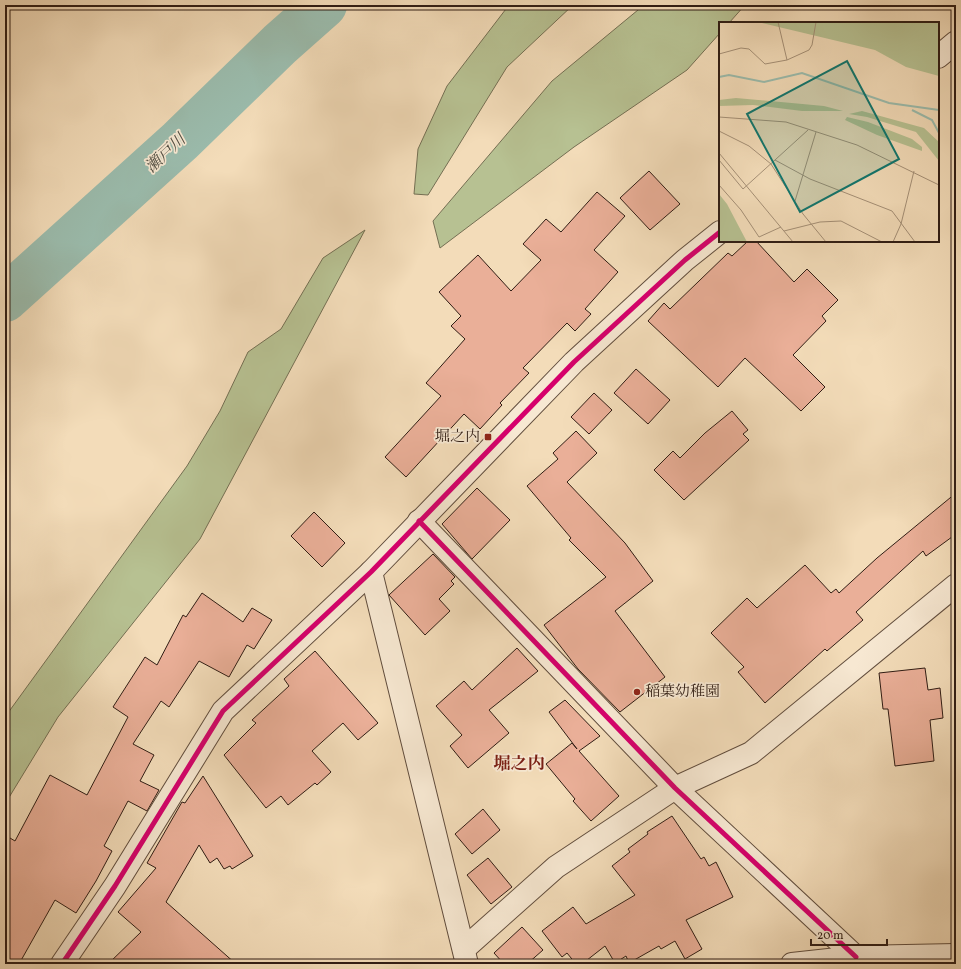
<svg xmlns="http://www.w3.org/2000/svg" width="961" height="969" font-family="Vollkorn,'Noto Serif JP',serif">
	<style>
		.green { fill: #b7c192; stroke: #746f53 }
		.lines { fill: none; stroke-linecap: round; stroke-linejoin: round }
		.river { stroke: #9bbcad; stroke-width: 46 }
		.building { fill: #eaaf98; stroke: #301d14 }
		.minor-casing { stroke: #614d3d; stroke-width: 24 }
		.minor { stroke: #f7e8d2; stroke-width: 22 }
		.cycleway-casing { stroke: #f7e8d2; stroke-width: 8 }
		.cycleway { stroke: #d6006c; stroke-width: 5 }
		.poi-dot { fill: #8f2418; stroke: #f7e8d2; stroke-width: 1.5 }
		.labels { text-anchor: middle; dominant-baseline: central; stroke-width: 3.5; stroke-linejoin: round; paint-order: stroke }
		.poi-label { font-size: 15px; fill: #301d14; stroke: #f7e8d2; text-anchor: end }
		.water-label { font-size: 16px; font-style: italic; fill: #504d42; stroke: #f7e8d2 }
		.quarter-label { font-size: 17px; font-weight: bold; fill: #7a1f14; stroke: #f7e8d2 }
		.inset-river { fill: none; stroke: #9bbcad; stroke-width: 2 }
		.inset-road { fill: none; stroke: #a59077; stroke-width: 1 }
		.view { fill: #0f766e; fill-opacity: 0.15; stroke: #0f766e; stroke-width: 2 }
		.inset-edge { fill: none; stroke: #301d14; stroke-width: 2 }
	</style>
	<rect width="100%" height="100%" fill="#f3dcb9"/>
	<filter id="stains"><feTurbulence type="fractalNoise" baseFrequency=".005" numOctaves="4"/><feColorMatrix values="0 0 0 0 .2 0 0 0 0 .09 0 0 0 0 .02 0 0 0 .5 -.17"/></filter>
	<radialGradient id="worn" r=".72"><stop offset=".6" stop-color="#630" stop-opacity="0"/><stop offset="1" stop-color="#630" stop-opacity=".3"/></radialGradient>
	<g class="green">
		<path d="M509,5h64l-66,62 -79,128 -14,-1 4,-45 29,-63z"/>
		<path d="M644,5h101l-16,18h-9v10l-33,37 -113,77 -134,101 -7,-27 119,-140z"/>
		<path d="M365,230l-165,309 -142,178 -53,87v-87l182,-251 33,-55 28,-59 33,-23 42,-71z"/>
	</g>
	<g class="lines">
		<path class="river" d="M5,299l175,-158 100,-97 44,-39"/>
	</g>
	<g class="building">
		<path d="M649,171l31,33 -30,26 -30,-32z"/>
		<path d="M597,192l28,24 -31,34 24,22 -33,37 6,5 -16,17 -8,-8 -44,45 6,5 -29,30 2,2 -22,24 -16,-15 -58,63 -21,-20 56,-61 -15,-13 39,-44 -14,-13 10,-10 -22,-24 39,-37 33,36 30,-31 -18,-16 23,-25 15,13z"/>
		<path d="M748,241h8l38,41 13,-13 31,31 -16,16 4,5 -33,34 32,32 -24,24 -56,-53 -27,29 -70,-66 16,-18 6,6 58,-56 4,3z"/>
		<path d="M636,369l34,31 -22,24 -34,-31z"/>
		<path d="M594,393l18,17 -23,24 -18,-17z"/>
		<path d="M732,411l16,19 -5,4 6,6 -65,60 -30,-30 19,-19 7,7 25,-25z"/>
		<path d="M576,431l21,22 -30,29 58,61 28,38 -38,30 50,66 -45,35 -42,-43 -34,-44 62,-48 -37,-37 2,-2 -44,-52 31,-27 -5,-6z"/>
		<path d="M477,488l33,32 -38,39 -30,-35z"/>
		<path d="M956,493v41l-30,22 -3,-5 -67,61 7,8 -36,31 -2,-2 -60,54 -27,-31 6,-5 -33,-34 36,-35 10,10 48,-43 26,28 5,-4 3,4 38,-35z"/>
		<path d="M314,512l31,31 -23,24 -31,-31z"/>
		<path d="M433,554l22,23 -4,4 3,3 -15,15 11,12 -25,24 -36,-40z"/>
		<path d="M202,593l41,29 9,-14 20,12 -18,29 -7,-4 -18,32 -30,-16 -30,46 -8,-6 -28,43 21,11 -14,26 19,9 -12,21 -19,-10 -24,45 8,5 -16,30 -20,32 -21,-13 -36,64h-14v-129l10,6 35,-66 37,20 41,-78 -15,-10 32,-50 12,8 26,-50 3,2z"/>
		<path d="M517,648l21,23 -49,39 20,23 -41,35 -18,-22 12,-11 -26,-29 28,-25 8,9z"/>
		<path d="M315,651l63,72 -20,17 -15,-17 -31,28 19,21 -14,13 -2,-2 -27,22 -7,-9 -15,12 -42,-53 32,-32 -4,-3 37,-34 -5,-7z"/>
		<path d="M925,668l3,22 12,-2 3,30 -13,2 4,41 -39,5 -7,-57h-5l-4,-36z"/>
		<path d="M565,700l35,36 -21,15 40,45 -28,25 -18,-20 2,-2 -29,-35 26,-21 5,6 -28,-37z"/>
		<path d="M203,776l50,80 -21,13 -2,-3 -6,3 -7,-11 -7,5 -11,-18 -33,57 70,62h-128l33,-32 -23,-20 38,-44 -9,-5 35,-61 3,1z"/>
		<path d="M483,809l17,21 -28,24 -17,-20z"/>
		<path d="M672,816l29,43 3,-2 5,9 7,-4 17,35 -47,23 16,29 -17,10 -10,-18 -14,8 -2,-3 -30,17 -3,-7 -11,7 -10,-17 -23,18h-6l-9,-11 -5,4 -20,-26 31,-24 13,17 49,-29 -23,-29 18,-14 -2,-3 20,-15 -1,-2z"/>
		<path d="M488,858l24,29 -21,17 -24,-29z"/>
		<path d="M522,927l21,23 -16,14h-23l-10,-11z"/>
	</g>
	<g class="lines">
		<defs>
			<g id="minor">
				<path d="M938,57l18,-15"/>
				<path d="M419,521l256,267 181,169"/>
				<path d="M371,572l96,392"/>
				<path d="M464,949l92,-82 119,-79 76,-35 205,-168"/>
				<path d="M62,964l53,-78 108,-175 148,-139 203,-210 111,-102 35,-28"/>
				<path d="M792,964l64,-7 100,-2"/>
			</g>
		</defs>
		<use href="#minor" class="minor-casing"/>
		<use href="#minor" class="minor"/>
		<defs>
			<g id="cycleway">
				<path d="M419,521l256,267 181,169"/>
				<path d="M62,964l53,-78 108,-175 148,-139 203,-210 111,-102 35,-28"/>
			</g>
		</defs>
		<use href="#cycleway" class="cycleway-casing"/>
		<use href="#cycleway" class="cycleway"/>
	</g>
	<g class="poi-dot">
		<rect x="484" y="433" width="8" height="8" rx="2"/>
		<circle cx="637" cy="692" r="4"/>
	</g>
	<g class="labels">
		<g class="poi-label">
			<text x="480" y="437">堀之内</text>
			<text x="645" y="692" text-anchor="start">稲葉幼稚園</text>
		</g>
		<g class="water-label">
			<text transform="translate(166 154) rotate(-43)">瀬戸川</text>
		</g>
		<g class="quarter-label">
			<text x="519" y="764">堀之内</text>
		</g>
	</g>
	<g transform="translate(719 22)">
		<rect width="220" height="220" fill="#f3dcb9"/>
		<path d="M39,0h181v54l-33,-9 -31,-17zM17,76l88,8 19,5h-41l-49,-6 -34,1v-6zM143,89l62,17 15,14v19l-23,-29 -49,-15 -18,-3zM128,95l21,5 44,17 10,8v4l-45,-16 -32,-15zM0,172l8,10 20,38h-28z" fill="#b7c192"/>
		<path class="inset-river" d="M0,55l10,-2 35,7 38,-9 87,30 50,7M193,88l20,10 7,13"/>
		<path class="inset-road" d="M59,0l9,38M0,32l22,-6 8,1 16,15 22,-4 22,-10 3,-5 4,-23M0,95l67,5 71,23 82,40M0,109l30,15 22,18 32,50 23,28M0,131l74,89M0,138l24,29 65,-59M56,138l35,19 82,32 23,31M0,163l22,25 18,27 22,-10M76,179l21,-69M65,209l36,-9 21,-1 41,21M174,220l8,-18 13,-53"/>
		<path class="view" d="M128,39l52,98 -99,53 -53,-98z"/>
		<rect width="220" height="220" class="inset-edge"/>
	</g>
	<rect width="961" height="969" fill="none" stroke="#f3dcb9" stroke-width="20"/>
	<rect x="6" y="6" width="949" height="957" fill="none" stroke="#301d14" stroke-width="2"/>
	<rect x="10" y="10" width="941" height="949" fill="none" stroke="#301d14"/>
	<path d="M811 939v6h76v-6" fill="none" stroke="#301d14" stroke-width="2"/>
	<text x="817" y="939" font-size="12" fill="#301d14" stroke="#f7e8d2" stroke-width="3" paint-order="stroke">20 m</text>
	<rect width="100%" height="100%" filter="url(#stains)"/>
	<rect width="100%" height="100%" fill="url(#worn)"/>
</svg>
